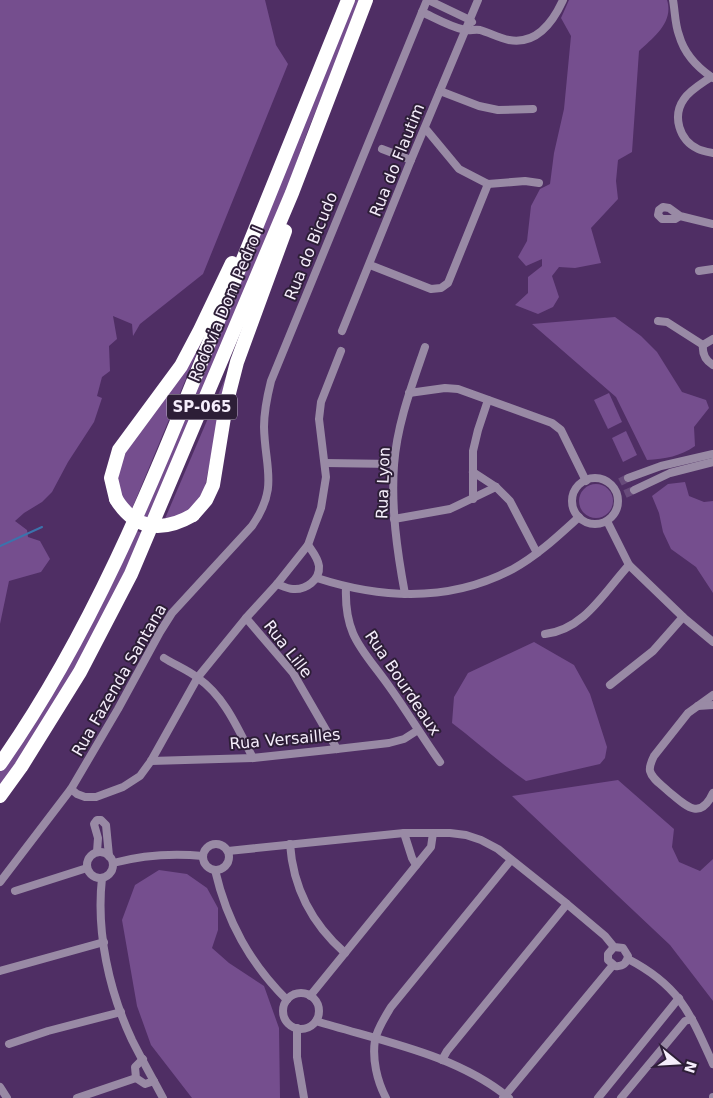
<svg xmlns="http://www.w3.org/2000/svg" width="713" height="1098" font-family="'DejaVu Sans',sans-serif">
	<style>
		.green { fill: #754e8e }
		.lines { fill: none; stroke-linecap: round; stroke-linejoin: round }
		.stream { stroke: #3b73ac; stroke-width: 2 }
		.minor-tunnel { stroke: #684b7b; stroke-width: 8; stroke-dasharray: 8 4; stroke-linecap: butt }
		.minor { stroke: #998aa5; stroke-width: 8 }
		.motorway { stroke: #fff; stroke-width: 14 }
		.motorway-bridge { stroke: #fff; stroke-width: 14 }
		.labels { text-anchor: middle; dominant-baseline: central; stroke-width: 4; stroke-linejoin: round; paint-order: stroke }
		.shield { fill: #2d1e37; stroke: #b9afc0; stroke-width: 1 }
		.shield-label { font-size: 15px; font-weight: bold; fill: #f5edfb }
		.street-label { font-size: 16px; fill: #f5edfb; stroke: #2d1e37 }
	</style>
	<rect width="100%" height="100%" fill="#4f2e64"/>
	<g class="green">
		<path d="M0,0h265l11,45 12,19 -85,210 -63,50 -7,12 -1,-12 -19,-8 4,23 -8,7 1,25 -8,6 -5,19 5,2 -8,24 -26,40 -16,30 -10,10 -18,11 -9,8 12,9 1,7 12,4 10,18 -9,13 -32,9 -9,43z"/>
		<path d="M352,0h9l-53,130 -19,53 -140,337 -9,-3z"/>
		<path d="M569,0h98c7,22 -13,37 -28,51l-7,101 -14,8 -2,21 2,18 -27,29 10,35 -26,5 -16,-1 -7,9 7,21 -6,10 -15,7 -23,-9 13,-12v-16l14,-11v-7l-16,7 -8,-9 9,-16 4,-35 9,-17 10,-5 4,-31 10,-44 7,-73 -10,-18z"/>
		<path d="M615,317l26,19 16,16 25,40 24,8 3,8 -15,19 1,19c-14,10 -30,13 -48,14l-31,-63 -84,-73z"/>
		<path d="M205,333l-74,178 -5,-5 -9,-22 5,-26z"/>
		<path d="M227,374l-23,118 -14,19 -26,10z"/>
		<path d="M609,393l13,29 -14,7 -14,-29z"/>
		<path d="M626,431l11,24 -14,7 -11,-24z"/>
		<path d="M685,482l4,14 15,6 9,-1v92l-17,-26 -25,-18 -8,-17 -4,-19 -7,-17 16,-12z"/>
		<circle cx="596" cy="501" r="17"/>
		<path d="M135,530l7,3 -36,80 -51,90 -55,84v-16z"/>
		<path d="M534,642l40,23 16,29 17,53 -2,11 -5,6 -74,17c-26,-18 -49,-39 -74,-58l2,-26 14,-24z"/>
		<path d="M618,780l56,49 -2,18 7,15 21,9 13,-12v142l-43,-56 -158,-149z"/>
		<path d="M159,870l28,4 20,14 11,20v22l-6,18 17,15 35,23 15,42 1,70h-88l-41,-53 -14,-39 -15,-86 13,-35z"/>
	</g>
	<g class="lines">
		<path class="stream" d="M0,546l42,-19"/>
		<g class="minor-tunnel">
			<path d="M620,482l8,-4"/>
			<path d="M625,494l9,-4"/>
		</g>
		<g class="minor">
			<path d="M428,0l42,20 2,2"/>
			<path d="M673,0c2,11 2,25 6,35 5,18 19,33 34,43"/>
			<path d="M422,12c13,6 28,15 43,18 5,1 10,-1 15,0 10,3 19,8 29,10 28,5 44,-18 54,-40"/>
			<path d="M711,77c-10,7 -21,13 -27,22 -12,17 -5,41 14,50 4,2 10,3 15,4"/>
			<path d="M440,91l39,15 19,4 35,-1"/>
			<path d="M425,128l34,41 29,15 37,-3 14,2"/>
			<path d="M382,149l29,11"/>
			<path d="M680,216l-5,3h-13l-4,-4 1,-5 4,-3 6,1 11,8 33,8"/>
			<path d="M370,265l61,24 10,-1 7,-5 40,-99"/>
			<path d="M699,271l14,-2"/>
			<path d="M658,321l9,1 36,23 10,-6"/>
			<path d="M342,331l69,-171 67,-160"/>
			<path d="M703,345c-1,9 2,15 10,20"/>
			<path d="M409,393l36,-5 13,1 94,34 9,7 25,51"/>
			<path d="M325,463l69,1"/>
			<path d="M473,472l23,15 14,14 27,52"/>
			<path d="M628,478l33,-12 52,-12"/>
			<circle cx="595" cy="501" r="23"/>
			<path d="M634,490l36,-17 43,-11"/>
			<path d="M473,499v-48l5,-21 10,-30"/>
			<path d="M394,519l56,-10 46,-22"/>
			<path d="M607,521l22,44 54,52 30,25"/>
			<path d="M317,578c65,21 134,24 196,-9 25,-14 45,-33 66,-52"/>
			<path d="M277,584c5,2 11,5 16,5 13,1 27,-9 26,-23 -1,-8 -7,-15 -11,-21"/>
			<path d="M346,587c-2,51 18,63 45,102 17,24 32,49 49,73"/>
			<path d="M405,594c-8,-43 -14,-86 -11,-129 3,-41 18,-80 31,-118"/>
			<path d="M246,618l47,55 44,76"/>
			<path d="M545,634c39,-4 60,-43 84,-69"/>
			<path d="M164,658c11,7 24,12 34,20 27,19 40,51 55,80"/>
			<path d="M610,685l43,-34 30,-34"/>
			<path d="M713,695l-25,18 -34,43c-2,4 -5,10 -4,15 2,8 12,14 18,20 17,14 32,31 45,2"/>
			<path d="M698,706l15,-1"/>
			<path d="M151,761l102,-3 84,-9 52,-6 15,-4 14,-9"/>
			<path d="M71,789l6,5 8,3h11l27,-10 17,-11 11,-15 47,-84 48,-59 31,-34 31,-39 13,-37 5,-31 -7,-58 2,-17 20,-51"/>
			<path d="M404,833l8,25 4,7"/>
			<circle cx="216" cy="857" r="13"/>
			<path d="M290,844c3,44 22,80 55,109"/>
			<path d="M228,851l176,-18h46l16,2 15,5 17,9 69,55 38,32 9,11 9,1 5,8c-1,7 -5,11 -13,10l-7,-6v-6l6,-7"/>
			<circle cx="100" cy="865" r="13"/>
			<path d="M97,852l1,-14 -4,-14 3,-4h4l5,5 3,31"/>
			<path d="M113,863c30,-8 59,-10 90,-7"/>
			<path d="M215,870c12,52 35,93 72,130"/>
			<path d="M102,878c-6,54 7,113 30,162 10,20 21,39 31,58"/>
			<path d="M0,882l71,-93 47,-80 42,-77 12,-19 80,-87c27,-39 13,-57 12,-99 0,-16 3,-30 7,-46l156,-381"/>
			<path d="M15,891l72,-23"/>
			<path d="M628,959c52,27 62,54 85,105"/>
			<path d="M0,971l104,-29"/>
			<circle cx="301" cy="1011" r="18"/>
			<path d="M310,996l121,-149 2,-14"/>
			<path d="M316,1021c64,20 140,33 193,77"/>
			<path d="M297,1028v29l7,41"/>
			<path d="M9,1044l39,-13 73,-19"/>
			<path d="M143,1059l-8,8 1,11 9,6 9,-3"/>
			<path d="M442,1060l5,-9 120,-147"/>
			<path d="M0,1087l7,11"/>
			<path d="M77,1098l59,-20"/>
			<path d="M386,1098c-9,-17 -14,-39 -11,-58 2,-11 10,-23 16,-33l120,-147"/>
			<path d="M503,1098l110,-133"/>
			<path d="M598,1098l81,-100"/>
			<path d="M621,1098l64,-77 7,-2"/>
			<path d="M713,1098v-1"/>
		</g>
		<g class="motorway">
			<path d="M116,499l-5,-21 8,-28 62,-84 19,-36 32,-67"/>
			<path d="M193,515l13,-15 7,-15 13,-80 11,-43 48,-131"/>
			<path d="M0,764c93,-132 153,-283 213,-431 45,-111 91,-222 135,-333"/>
			<path d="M0,796l21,-29 59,-95 51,-98 161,-381 74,-193"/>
		</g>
		<path class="motorway-bridge" d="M116,499c19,31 46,34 77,16"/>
	</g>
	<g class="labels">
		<rect class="shield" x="167" y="394.5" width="70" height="25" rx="4"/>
		<g class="shield-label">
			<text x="202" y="407">SP-065</text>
		</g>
		<g class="street-label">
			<text transform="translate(397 160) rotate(-68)">Rua do Flautim</text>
			<text transform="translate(311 246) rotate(-68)">Rua do Bicudo</text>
			<text transform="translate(226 304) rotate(-67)">Rodovia Dom Pedro I</text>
			<text transform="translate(383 483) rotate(-88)">Rua Lyon</text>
			<text transform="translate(288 649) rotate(52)">Rua Lille</text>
			<text transform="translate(119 680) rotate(-60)">Rua Fazenda Santana</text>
			<text transform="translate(403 683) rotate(56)">Rua Bourdeaux</text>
			<text transform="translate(285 739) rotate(-5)">Rua Versailles</text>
		</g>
	</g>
	<g transform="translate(678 1063) rotate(108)" stroke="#2d1e37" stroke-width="4" paint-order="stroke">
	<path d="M0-4L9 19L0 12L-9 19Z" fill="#f5edfb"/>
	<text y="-8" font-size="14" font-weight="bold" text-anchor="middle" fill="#f5edfb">N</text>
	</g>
</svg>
